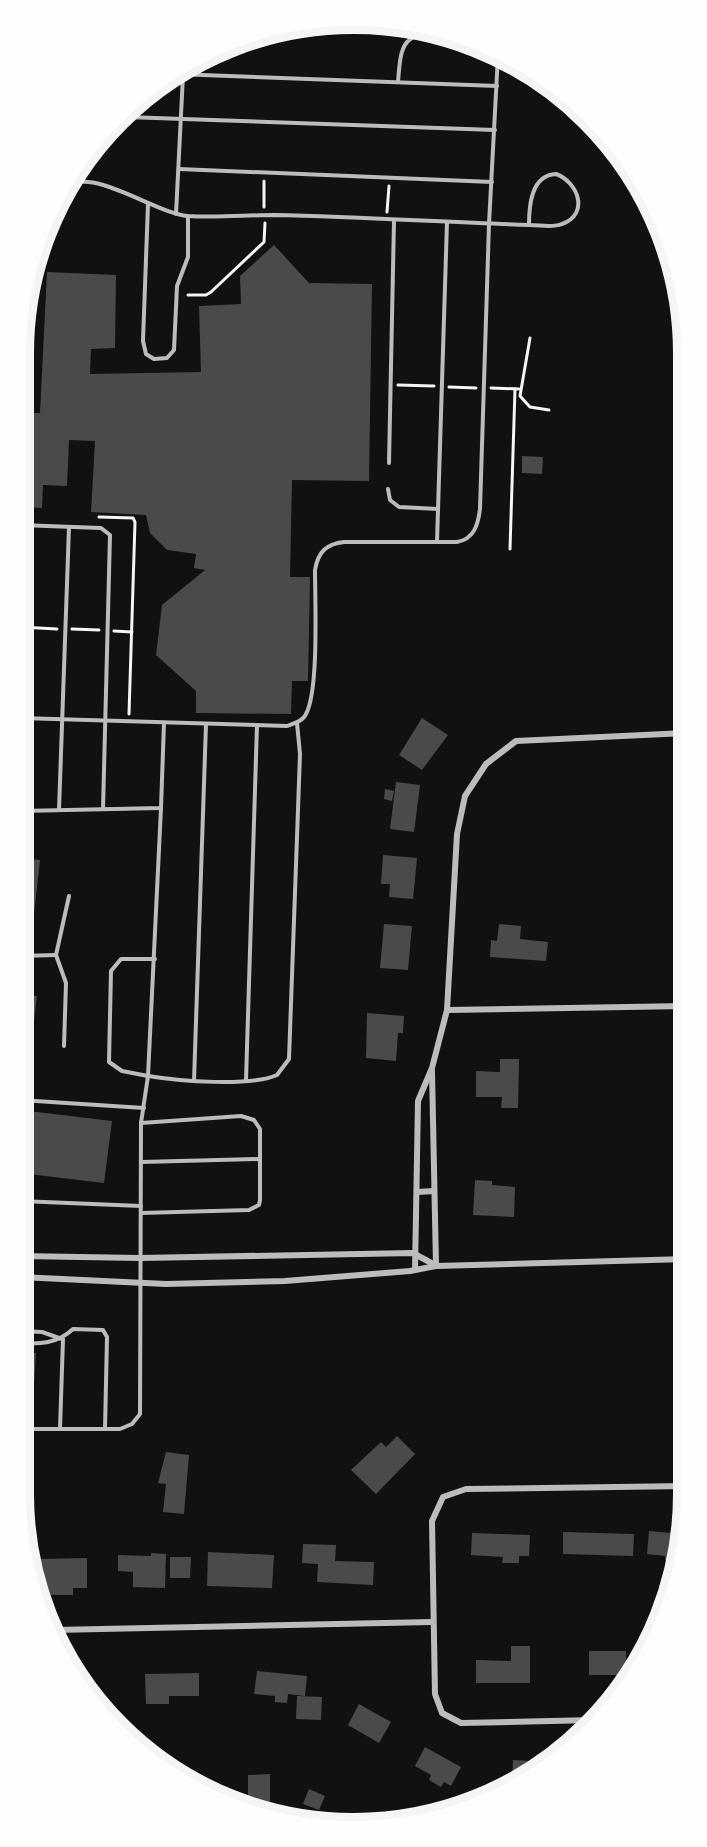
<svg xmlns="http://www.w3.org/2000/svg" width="707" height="1847" font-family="'PT Sans Narrow',sans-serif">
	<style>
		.building { fill: #4a4a4a }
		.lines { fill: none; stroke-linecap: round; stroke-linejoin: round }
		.path { stroke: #f5f5f5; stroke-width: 3 }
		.service { stroke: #bcbcbc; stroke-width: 4 }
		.minor { stroke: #bcbcbc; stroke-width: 6 }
		.rim { fill: none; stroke: #f5f5f5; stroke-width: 8 }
	</style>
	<rect width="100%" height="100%" fill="#111"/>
	<g class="building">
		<path d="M274,245l35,38 63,1 -3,197 -77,-1 -2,97h20l-2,104h-16l-1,33 -95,-1v-22l-40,-36 6,-50 43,-35 -11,-2 2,-14 -29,-4 -17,-17 -4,-18 -55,-3 4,-71 -26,-1 -2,46 -24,-1 -1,23 -22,-1v-94h20l7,-141 69,3 -1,73 -24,1 -1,25 111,-2 -2,-66 42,-2 -1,-28z"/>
		<path d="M522,456l21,1 -1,17 -20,-1z"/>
		<path d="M422,718l26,17 -26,35 -23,-15z"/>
		<path d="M396,782l24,3 -6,47 -24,-3z"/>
		<path d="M385,789l9,2 -2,10 -8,-2z"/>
		<path d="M383,855l34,3 -4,41 -24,-2 1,-13h-9z"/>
		<path d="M20,858l20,2 -8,72 -12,-2z"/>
		<path d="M384,924l28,2 -4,44 -28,-2z"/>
		<path d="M499,924l22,2 -1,13 28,3 -2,19 -56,-4 1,-17 6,1z"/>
		<path d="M20,986l9,1 -1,8 9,1 -6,50 -11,-2z"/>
		<path d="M367,1013l37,3 -1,17h-5l-2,28 -30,-3z"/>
		<path d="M500,1059h19l-1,49h-17l1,-11h-26v-26l24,1z"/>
		<path d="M20,1110l92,11 -8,62 -84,-10z"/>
		<path d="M475,1180l17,1v4l23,2 -1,30 -41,-2z"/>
		<path d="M20,1352l16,1 -3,47 -13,-1z"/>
		<path d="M397,1436l18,18 -39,40 -25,-24 30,-28 5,5z"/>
		<path d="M166,1452l23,3 -5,59 -21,-2 3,-28 -8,-1z"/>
		<path d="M649,1531l33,3 -3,28 -14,-2v-4l-18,-2z"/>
		<path d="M563,1532l71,2 -1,22 -70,-2z"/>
		<path d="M472,1533l58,2 -1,21h-10v7h-17l1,-6 -32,-2z"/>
		<path d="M303,1544l33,1 -1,16 39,1 -1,23 -56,-3 1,-18 -16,-1z"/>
		<path d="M208,1552l66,3 -2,33 -65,-2z"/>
		<path d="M151,1553l15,1 -1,34 -32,-1v-15l-15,-1v-16l33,1z"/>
		<path d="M170,1557h21l-1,21h-20z"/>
		<path d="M87,1558v30h-14v7h-32v-36z"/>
		<path d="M511,1646h19v37h-54v-23l35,1z"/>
		<rect x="589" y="1651" width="37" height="24"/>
		<path d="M257,1671l50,5 -2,20 -17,-2 -1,9 -12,-1v-6l-21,-2z"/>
		<path d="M199,1673v23h-30v8h-23l-1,-30z"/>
		<path d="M297,1696l25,1 -1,23 -25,-1z"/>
		<path d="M359,1704l32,18 -12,21 -31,-18z"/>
		<path d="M425,1747l36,20 -10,19 -7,-4 -3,5 -12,-7 2,-5 -16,-9z"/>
		<path d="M513,1760l36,2 -10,9 -24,10h-3z"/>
		<path d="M270,1774v37l-22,-7v-29z"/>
		<path d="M309,1789l16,7 -6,14 -16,-6z"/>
	</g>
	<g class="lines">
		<g class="path">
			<path d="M264,207v-26"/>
			<path d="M387,212l2,-26"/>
			<path d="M188,295h18l5,-3 53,-50 1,-19"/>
			<path d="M530,338l-10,58 10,11 19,3"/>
			<path d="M398,385l36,1"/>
			<path d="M449,387l27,1"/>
			<path d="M491,388l28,1"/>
			<path d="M99,517l34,1 2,4 -6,192"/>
			<path d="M510,549l5,-160"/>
			<path d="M20,627l37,2"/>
			<path d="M72,629l27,1"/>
			<path d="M114,631l18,1"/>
		</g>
		<g class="service">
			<path d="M175,74l322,12"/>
			<path d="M398,82c3,-41 5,-49 48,-49"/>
			<path d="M126,117l369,13"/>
			<path d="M179,169l313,13"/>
			<path d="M72,184c28,-12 84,29 116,32 29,2 58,-1 87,-1 85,2 170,7 255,10 10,0 23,3 32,-1 28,-10 16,-42 -6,-50 -25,1 -27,32 -27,51"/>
			<path d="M148,204l-5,137 3,13 8,5 13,-1 7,-8 3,-64 11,-29v-41"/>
			<path d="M176,214l7,-139"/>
			<path d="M30,273l2,-8"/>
			<path d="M389,463l5,-242"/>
			<path d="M388,489l2,11 9,7 39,2"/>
			<path d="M20,525l81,3 9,7 -7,274"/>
			<path d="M437,542l10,-320"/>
			<path d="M20,718l267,8c8,-3 16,-5 19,-12 13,-24 9,-113 9,-144 3,-18 11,-26 29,-28h113c17,-3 21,-17 23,-33l9,-285 9,-169"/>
			<path d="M161,808l-13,268c31,5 102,11 129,-1l12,-16 11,-305 -3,-31"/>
			<path d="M59,810l10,-283"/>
			<path d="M20,811l141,-3 3,-85"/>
			<path d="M20,956l36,-1"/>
			<path d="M64,1046l2,-63 -10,-28 13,-59"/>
			<path d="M246,1080l11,-355"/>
			<path d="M194,1081l12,-357"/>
			<path d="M20,1100l124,8"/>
			<path d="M141,1162l119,-3"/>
			<path d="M20,1201l121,5"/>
			<path d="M141,1213l108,-3 10,-5 1,-5v-71l-6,-9 -13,-4 -100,7"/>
			<path d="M20,1331l22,1 20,7"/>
			<path d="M20,1343c20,1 37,1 53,-14l30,1 4,7 -2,92"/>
			<path d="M20,1429h100l12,-5 8,-10 1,-291 7,-47 -26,-5 -13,-9 2,-91 10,-12h34"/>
			<path d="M60,1429l3,-90"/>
		</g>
		<g class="minor">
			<path d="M447,1010l239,-4"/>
			<path d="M432,1071l4,195"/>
			<path d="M417,1192l17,-1"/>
			<path d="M20,1256l120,2 273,-5 22,12"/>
			<path d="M415,1270l3,-169 14,-33 15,-58 10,-176 8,-38 21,-32 30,-23 170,-8"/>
			<path d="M20,1277l146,7 119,-3 125,-10 26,-5 251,-7"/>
			<path d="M54,1630l378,-8"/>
			<path d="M593,1720l-132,3 -19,-10 -7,-19 -3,-173 11,-24 23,-8 221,-3"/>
		</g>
	</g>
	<path d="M0 0H707V1847H0ZM353 30H354A323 323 0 0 1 677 353V1494A323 323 0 0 1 354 1817H353A323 323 0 0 1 30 1494V353A323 323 0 0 1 353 30Z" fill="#fefefe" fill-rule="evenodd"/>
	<path class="rim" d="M353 30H354A323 323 0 0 1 677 353V1494A323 323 0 0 1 354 1817H353A323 323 0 0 1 30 1494V353A323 323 0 0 1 353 30Z"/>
</svg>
